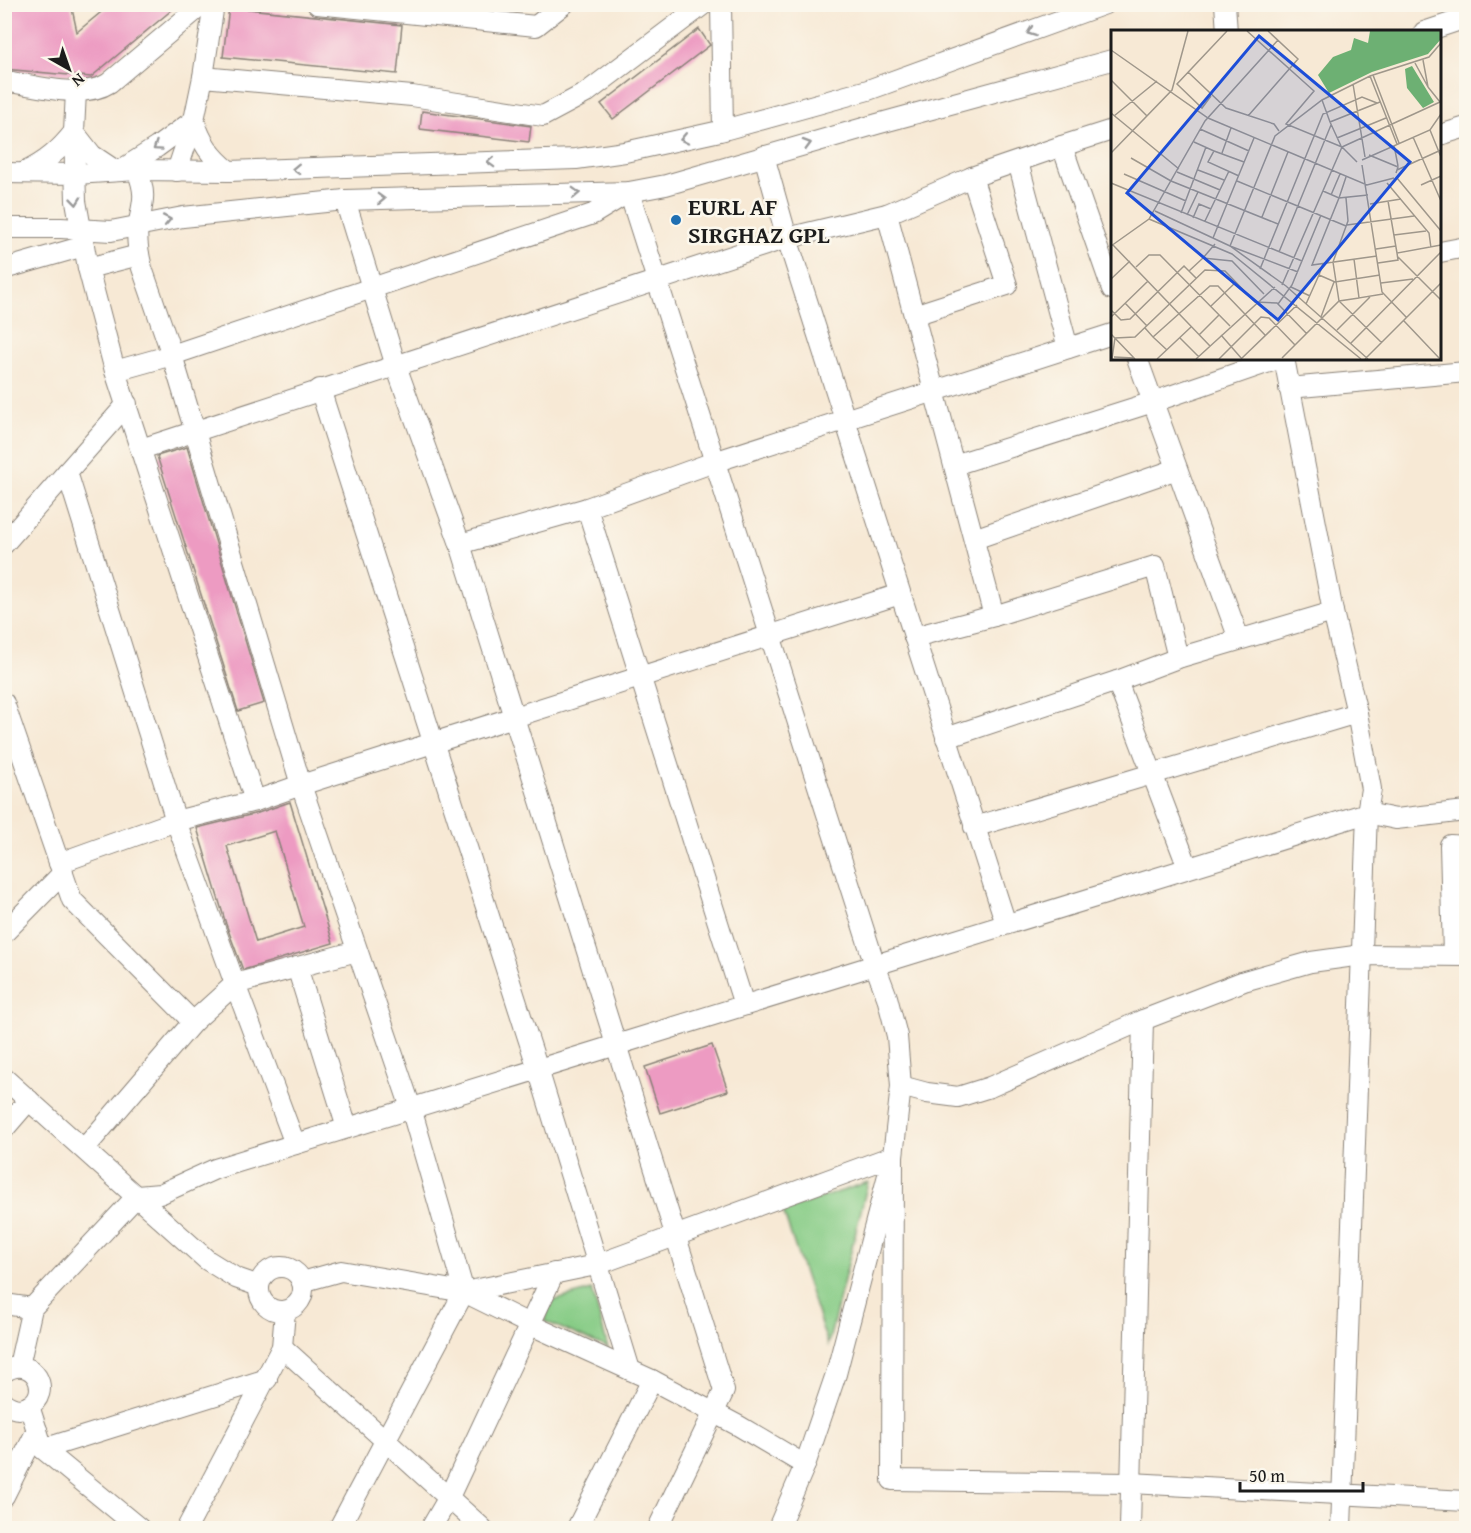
<svg xmlns="http://www.w3.org/2000/svg" width="1471" height="1533" font-family="'Gentium Book Plus',serif">
	<style>
		.green { fill: #87cc86; stroke: #527451; stroke-width: 1.5 }
		.building { fill: #ed9bc2; fill-rule: evenodd }
		.lines { fill: none; stroke-linecap: round; stroke-linejoin: round }
		.minor-casing { stroke: #8a8278; stroke-width: 22 }
		.minor { stroke: #fff; stroke-width: 20 }
		.oneway { stroke: #999 }
		.poi-dot { fill: #1f6fb2; stroke: #fbf7ec; stroke-width: 2 }
		.labels { text-anchor: middle; dominant-baseline: central; stroke-width: 5; stroke-linejoin: round; paint-order: stroke }
		.poi-label { font-size: 24px; font-weight: bold; fill: #1c1c1c; stroke: #fbf7ec; text-anchor: start }
		.inset-road { fill: none; stroke: #9f978b; stroke-width: 1.5 }
		.view { fill: #1d4ed8; fill-opacity: 0.15; stroke: #1d4ed8; stroke-width: 3 }
		.inset-edge { fill: none; stroke: #1c1c1c; stroke-width: 3 }
	</style>
	<rect width="100%" height="100%" fill="#fbf7ec"/>
	<filter id="ink" filterUnits="userSpaceOnUse"><feTurbulence type="fractalNoise" baseFrequency=".0167" numOctaves="2"/><feDisplacementMap in="SourceGraphic" scale="12" xChannelSelector="R" yChannelSelector="G"/><feConvolveMatrix kernelMatrix="1 2 1 2 8 2 1 2 1" color-interpolation-filters="sRGB"/></filter>
	<filter id="wash" filterUnits="userSpaceOnUse"><feTurbulence type="fractalNoise" baseFrequency=".008" numOctaves="4" result="noise"/><feDisplacementMap in="SourceGraphic" scale="24" xChannelSelector="R" yChannelSelector="G"/><feGaussianBlur stdDeviation="1.35" result="paint"/><feColorMatrix in="noise" values="0 0 0 0 0 0 0 0 0 0 0 0 0 0 0 0 0 1.4 0 .05"/><feComposite in="paint" operator="in"/></filter>
	<g filter="url(#wash)">
		<rect width="100%" height="100%" fill="#f7e9d5"/>
		<g class="green">
			<path d="M868,1182l-40,163 -45,-134z"/>
			<path d="M592,1290l16,58 -64,-27 7,-20z"/>
		</g>
		<g id="blocks">
			<g class="building">
				<path d="M4,4h67l6,28 34,-28h68l-88,73 -87,-8z"/>
				<path d="M229,7l173,18 -5,49 -174,-17z"/>
				<path d="M699,29l11,16 -97,74 -12,-15z"/>
				<path d="M422,111l109,15 -2,16 -109,-13z"/>
				<path d="M187,447l77,256 -26,8 -81,-255z"/>
				<path d="M290,802l43,141 -90,27 -17,-46 -29,-96 61,-15zM275,831l29,96 -48,15 -29,-96z"/>
				<path d="M712,1045l16,46 -68,22 -15,-46z"/>
			</g>
		</g>
	</g>
	<g filter="url(#ink)">
		<use href="#blocks" fill-opacity="0" stroke="#8a8278" stroke-width="1.5"/>
		<g class="lines">
			<defs>
				<g id="minor">
					<path d="M317,4l219,22 28,-22"/>
					<path d="M721,4l2,126"/>
					<path d="M1225,4l2,28"/>
					<path d="M1424,32l42,-14"/>
					<path d="M203,77l209,19 131,20 43,-23 118,-89"/>
					<path d="M4,81c30,4 79,19 105,2l94,-79"/>
					<path d="M76,91l-2,41 2,69 12,67 27,103 140,430"/>
					<path d="M1440,135l26,-8"/>
					<path d="M1062,146l50,143"/>
					<path d="M764,156l23,82 219,686"/>
					<path d="M1018,162l50,186"/>
					<path d="M121,170l36,-23 37,-27c7,22 17,37 35,51"/>
					<path d="M137,170c10,25 6,32 1,56 -2,13 1,30 4,42l30,87 129,430 110,323 53,184 -123,-21 -39,11"/>
					<path d="M177,171l17,-51 9,-43 11,-73"/>
					<path d="M25,172c21,-10 35,-22 49,-40l18,23 24,16"/>
					<path d="M4,173l72,1 61,-4 92,1 347,-12 49,-7 95,-21 148,-41 237,-86"/>
					<path d="M345,200l51,166 64,178 264,847 -66,137"/>
					<path d="M887,214l107,402"/>
					<path d="M4,228h57l50,3 72,-14 162,-17 284,-8 37,-7 211,-61 235,-64"/>
					<path d="M1440,252l26,-5"/>
					<path d="M88,268l51,-13"/>
					<path d="M4,269l80,-23"/>
					<path d="M914,315l93,-30 -35,-108"/>
					<path d="M1137,358l102,281"/>
					<path d="M1284,358l49,254 24,101 14,76 -4,24 -26,715"/>
					<path d="M115,371l57,-16 421,-141 36,-22 246,773 12,32 10,39 4,50 -8,70 -57,218 -31,91 -27,63"/>
					<path d="M1289,388l177,-16"/>
					<path d="M320,389l218,680 92,301"/>
					<path d="M141,449l646,-211 100,-24 85,-37 90,-31 50,-16"/>
					<path d="M954,465l199,-63 128,-44"/>
					<path d="M67,472l60,-68"/>
					<path d="M587,508l157,497"/>
					<path d="M974,539l203,-70"/>
					<path d="M4,544l63,-72 109,349 59,163 -42,38 -109,127"/>
					<path d="M460,544l127,-36 127,-46 398,-128"/>
					<path d="M914,637l80,-21 161,-50 23,92 -61,23 -171,57"/>
					<path d="M1178,658l155,-46"/>
					<path d="M1117,681l71,187"/>
					<path d="M4,703l68,197 121,122"/>
					<path d="M974,827l383,-114"/>
					<path d="M59,863l117,-42 79,-20 46,-16 599,-191"/>
					<path d="M4,933l59,-60"/>
					<path d="M1453,955l-3,-110 16,1"/>
					<path d="M297,967l50,161"/>
					<path d="M4,1078l203,182 29,18 23,8"/>
					<path d="M901,1086l26,7 31,4 32,-10 153,-67 101,-39 67,-19 51,-7 104,1"/>
					<path d="M4,1129l25,-29"/>
					<path d="M295,1144l-60,-160 122,-33"/>
					<circle cx="281" cy="1289" r="22"/>
					<path d="M464,1292l132,-27 297,-109 -1,324 239,3 335,18"/>
					<path d="M464,1292l67,33 121,55 -75,148"/>
					<path d="M4,1304l28,4"/>
					<path d="M282,1347l200,181"/>
					<path d="M19,1366l13,-58 105,-112 23,-2 55,-25 1152,-356 29,6 70,-8"/>
					<path d="M4,1372c29,-20 51,22 23,35 -8,4 -16,1 -23,-4"/>
					<path d="M652,1380l87,46 66,39"/>
					<path d="M29,1406l14,43 224,-70"/>
					<path d="M43,1449l96,79"/>
					<path d="M4,1496l33,-66"/>
					<path d="M187,1528l95,-181 3,-36"/>
					<path d="M339,1528l125,-236"/>
					<path d="M431,1528l18,-31 105,-224"/>
					<path d="M1130,1528l13,-508"/>
				</g>
			</defs>
			<use href="#minor" class="minor-casing"/>
			<use href="#minor" class="minor"/>
		</g>
		<defs><path id="oneway-chevron" d="M-2-3.5L2.5 0L-2 3.5" fill="none" stroke-width="1.6" stroke-linecap="round" stroke-linejoin="round" transform="scale(1.5)"/></defs>
		<g class="oneway">
			<use href="#oneway-chevron" transform="translate(1031 32) rotate(160)"/>
			<use href="#oneway-chevron" transform="translate(684 139) rotate(168)"/>
			<use href="#oneway-chevron" transform="translate(807 144) rotate(-16)"/>
			<use href="#oneway-chevron" transform="translate(157 147) rotate(146)"/>
			<use href="#oneway-chevron" transform="translate(491 162) rotate(178)"/>
			<use href="#oneway-chevron" transform="translate(296 169) rotate(178)"/>
			<use href="#oneway-chevron" transform="translate(576 193) rotate(-2)"/>
			<use href="#oneway-chevron" transform="translate(381 199) rotate(-2)"/>
			<use href="#oneway-chevron" transform="translate(76 201) rotate(84)"/>
			<use href="#oneway-chevron" transform="translate(167 220) rotate(-11)"/>
		</g>
	</g>
	<circle class="poi-dot" cx="676" cy="220" r="6"/>
	<g class="labels">
		<g class="poi-label">
			<text x="688" y="206">EURL AF<tspan x="688" dy="28">SIRGHAZ GPL</tspan></text>
		</g>
	</g>
	<g transform="translate(1111 30)">
		<rect width="330" height="330" fill="#f7e9d5"/>
		<path d="M259,1h71v8l-13,15 -56,18 -43,21 -11,-18 15,-18 18,-7 3,-12 14,5zM301,36l22,36 -11,6 -16,-20 -2,-19z" fill="#6db073"/>
		<path class="inset-road" d="M136,1l67,60 -28,33 56,23M0,20l97,68 159,67 27,-7M304,33l13,24 -5,-27M77,42l38,36 48,16 5,7M262,45l26,68M259,46l27,68M0,50l36,36M242,54l12,73M317,57l12,15M100,66l-9,12 -25,-24 50,-53M211,70l8,22M0,83l68,56M3,86l43,-35M137,86l50,-57 -30,-28M89,99l49,22M319,100l11,27M302,107l28,64M226,108l49,-20M83,112l20,9M283,115l4,21M230,116l-11,-24 50,-20M231,117l98,-45M0,123l61,-63 16,-59M111,123l9,-25M258,125l29,12 -2,6M20,128l40,23 107,43M251,130l68,-30 11,-16M251,135l20,127 25,26M87,140l26,10M286,140l44,-20M66,142l43,18M13,144l62,27M128,146l-31,-14 6,-11 30,11M286,148l44,53M126,151l109,45M0,153l191,78M276,153l42,50 2,15M310,155l20,-9M212,161l16,7 7,-21M220,165l9,-21M257,165l-29,3 -27,67 65,-9M235,168l2,23 -15,41 6,39 43,42M277,171l9,52M259,174l31,-5M44,181l75,35 56,40 82,73M70,183l25,-66M76,185l11,-23M151,187l26,-65M82,188l6,-14 12,5M38,189l83,35 129,105M94,191l24,-50M236,195l67,-9M283,205l32,-4M102,208l41,-100M2,215l97,101M0,216l38,-27 56,-98 73,-81M265,219l20,-3M168,222l52,-127M286,226l44,44M92,228l12,-14M243,229l5,39 24,-4M267,233l20,-3 -1,-7 44,-8M212,234l-4,11 16,7 45,-7M25,237l13,-12h11l70,71M149,239l63,-155 39,-17 15,6M78,241l14,-13 29,3 32,33M187,242l-68,-26 45,-110 47,-36 48,-24 59,-19 12,-14M0,249l19,-18M270,253l32,-4M171,255l60,-138 15,15M180,257l19,9M14,273l22,23M167,274l14,-19 29,-70M195,274l13,-29M100,276l25,-24M0,280l10,10 9,-1 54,-53 12,12M0,287l37,-36M210,287l13,-35M293,291l36,38M34,298l8,9 57,-51h8l47,49M226,300l33,-33M0,304l24,25M88,305l20,-20M110,305l21,24M42,307l14,13M69,308l19,19M240,313l90,-91M3,327l20,1M171,328l57,-57 20,-3M1,329l3,-21 20,-1 70,-67 20,1 30,31 22,1 30,31M46,329l34,-32M85,329l79,-72M108,329l42,-42 8,1 26,27M130,329l56,-54M254,329l76,-76"/>
		<path class="view" d="M148,6l151,126 -132,158 -151,-127z"/>
		<rect width="330" height="330" class="inset-edge"/>
	</g>
	<rect width="1471" height="1533" fill="none" stroke="#fbf7ec" stroke-width="24"/>
	<g transform="translate(69 69) rotate(140)" stroke="#fbf7ec" stroke-width="4.5" paint-order="stroke">
	<path d="M0-4.5L10 22L0 15L-10 22Z" fill="#1c1c1c"/>
	<text y="-9" font-size="16" font-weight="bold" text-anchor="middle" fill="#1c1c1c">N</text>
	</g>
	<path d="M1240 1482v9h123v-9" fill="none" stroke="#1c1c1c" stroke-width="3"/>
	<text x="1249" y="1482" font-size="18" fill="#1c1c1c" stroke="#fbf7ec" stroke-width="4.5" paint-order="stroke">50 m</text>
</svg>
